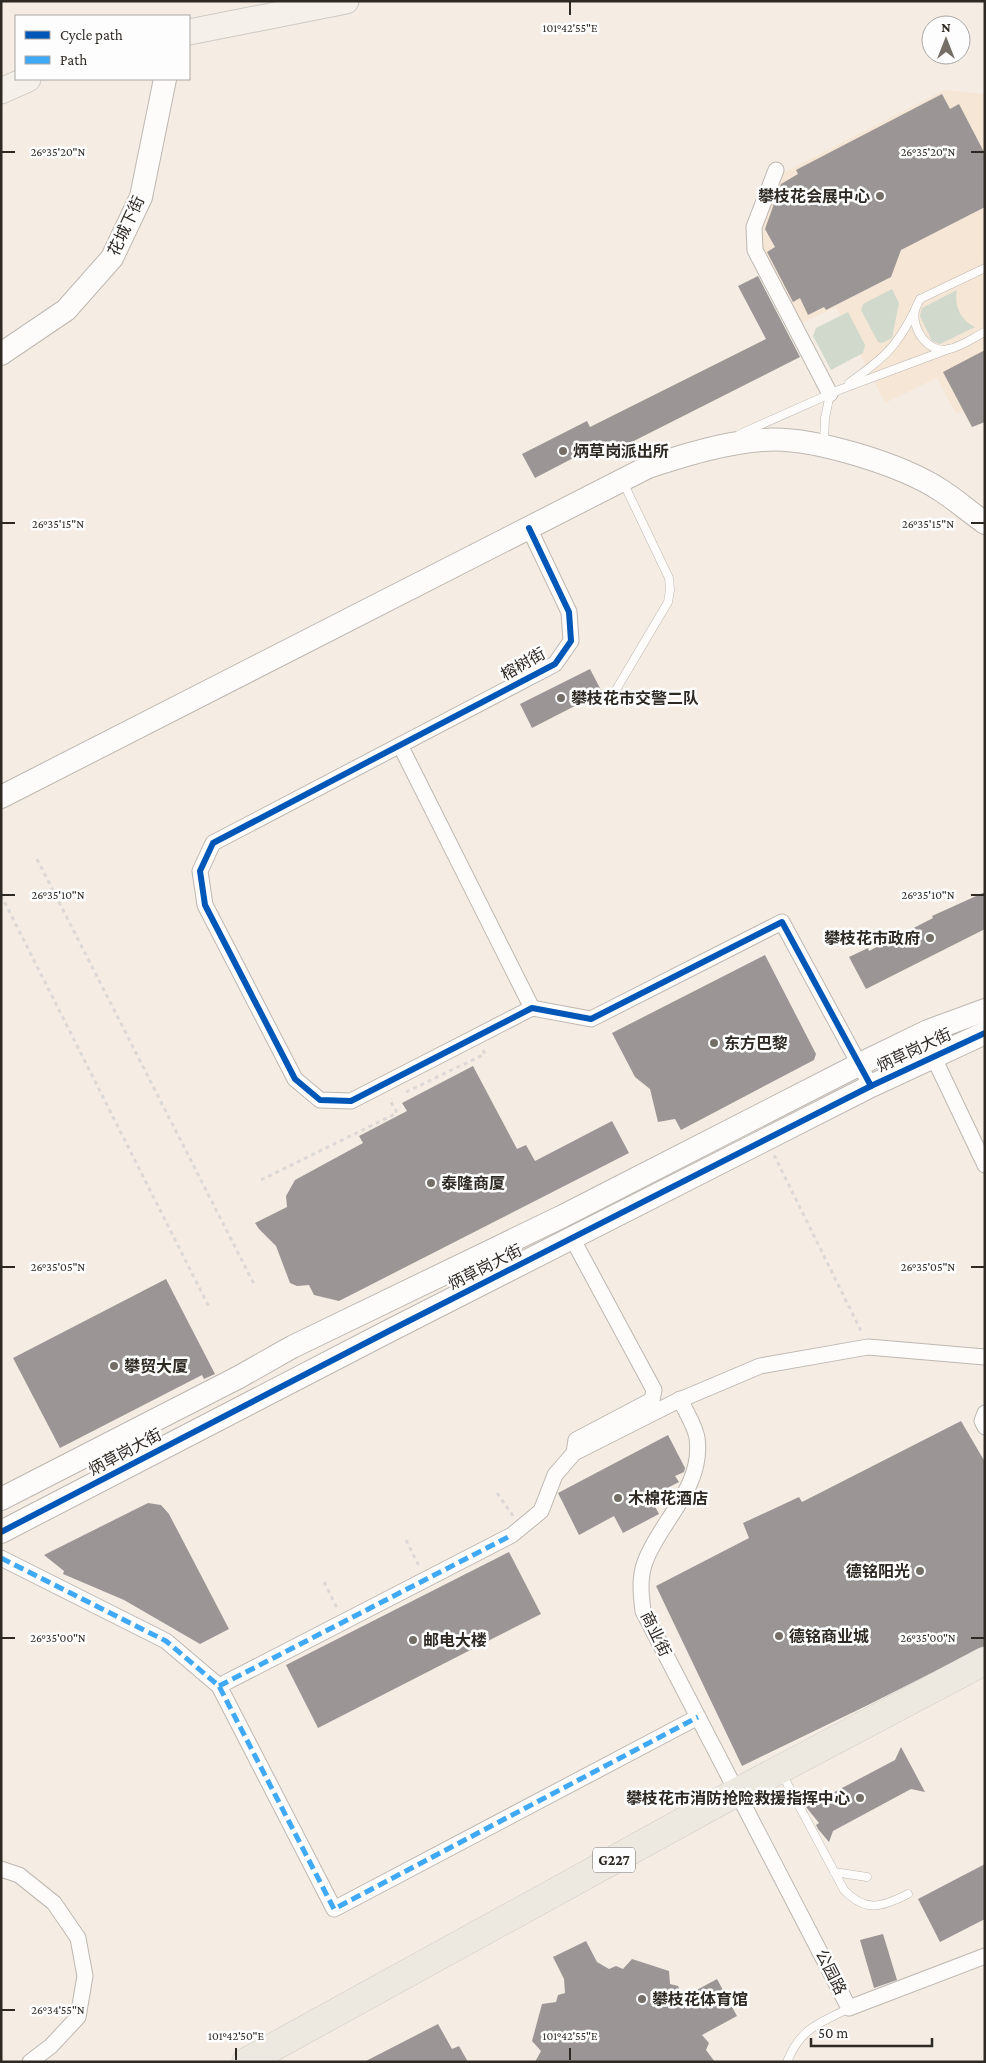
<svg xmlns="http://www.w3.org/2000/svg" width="986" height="2063" font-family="'Crimson Pro','Noto Sans SC',serif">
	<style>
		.built { fill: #f6e6d6 }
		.green { fill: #d0d9cc }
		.building { fill: #9b9695 }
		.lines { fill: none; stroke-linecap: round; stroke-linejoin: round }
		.lane-casing { stroke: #bdb7b0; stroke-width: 9 }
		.street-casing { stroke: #bdb7b0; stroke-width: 17 }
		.secondary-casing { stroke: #bdb7b0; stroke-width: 24 }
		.primary-casing { stroke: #cdcac5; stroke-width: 27 }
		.highway-casing { stroke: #cdcac5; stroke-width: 29 }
		.path { stroke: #dbd8d5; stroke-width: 3; stroke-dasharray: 4 4; stroke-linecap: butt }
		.lane { stroke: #fefcfb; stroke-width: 8 }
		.street { stroke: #fefcfb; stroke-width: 15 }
		.secondary { stroke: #fefcfb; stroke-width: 22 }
		.primary { stroke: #f5f0ea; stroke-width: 25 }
		.highway { stroke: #eee9e0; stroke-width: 28 }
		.quiet { stroke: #3fa9f5; stroke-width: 5; stroke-dasharray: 10 5; stroke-linecap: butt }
		.cycleway-casing { stroke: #fdfdfd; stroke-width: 9 }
		.cycleway { stroke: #0057b8; stroke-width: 6 }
		.ticks { fill: none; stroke: #2f2923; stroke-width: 2 }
		.poi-dot { fill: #746e67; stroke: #fdfdfd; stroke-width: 2 }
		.labels { text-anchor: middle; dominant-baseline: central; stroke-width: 5; stroke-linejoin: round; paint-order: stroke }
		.shield { fill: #fdfdfd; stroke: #6d6964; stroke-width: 1 }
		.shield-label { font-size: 15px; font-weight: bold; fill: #2f2923 }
		.poi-label { font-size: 16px; font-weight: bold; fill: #2f2923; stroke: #fdfdfd; text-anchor: start }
		.street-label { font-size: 16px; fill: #2f2923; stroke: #fdfdfd }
		.ticks-label { font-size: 12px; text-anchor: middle; fill: #2f2923; stroke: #fdfdfd; stroke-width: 5; stroke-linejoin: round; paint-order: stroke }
	</style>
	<rect width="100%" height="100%" fill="#f5ede4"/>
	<path class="built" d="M944,90l41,4v306l-29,14 -19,-36 -52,25 -49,-96 -34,16 -43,-83 20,-65z"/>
	<g class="green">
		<path d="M892,289l7,14 -7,35 -10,5 -4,-1 -17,-32 2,-6z"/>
		<path d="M957,290c-3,15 3,30 18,37l-35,17 -8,-3 -12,-25 2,-8z"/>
		<path d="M848,312l17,33 -2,8 -32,17 -18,-34 3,-8z"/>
	</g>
	<g class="building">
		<path d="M942,94l8,15 9,-5 26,50v53l-84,43 -10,27 -65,33 -2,-3 -16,8 -8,-17 -7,4 -26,-50 8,-5 -10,-18 16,-45 17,-10 -2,-4z"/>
		<path d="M758,276l42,81 -190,96 -6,-11 -69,36 -13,-24 65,-33 3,6 176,-88 -28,-53z"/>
		<path d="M985,350v72l-13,5 -29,-55z"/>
		<path d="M590,669l12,23 -70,36 -12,-24z"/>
		<path d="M985,892v37l-119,60 -17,-32 19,-9 1,3 64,-33 -1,-2z"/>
		<path d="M765,955l51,99 -2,6 -133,70 -6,-11 -17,3 -8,-33 -15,-12 -23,-44z"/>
		<path d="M473,1066l44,83 9,-4 9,16 77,-40 17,32 -290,148 -25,-6 -5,-10 -12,1 -7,-3 -14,-37 -17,-17 -4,-6 32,-16 -1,-11 9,-16 68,-37 -4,-7 48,-25 -5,-8z"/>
		<path d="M166,1279l49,95 -11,5 -2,-4 -142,73 -47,-90z"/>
		<path d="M961,1421l24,41v184l-119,60 -124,60 -86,-180 93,-48 -6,-15 56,-26 3,5z"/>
		<path d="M668,1435l17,33 -1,4 -9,4 4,6 -29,15 9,17 -36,19 -9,-17 -35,19 -21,-42z"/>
		<path d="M148,1503l13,2 8,9 60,115 -29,15 -76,-44 -61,-26 1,-3 -20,-16z"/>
		<path d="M509,1552l32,62 -223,114 -32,-63z"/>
		<path d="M901,1747l24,45 -14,-3 -78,42 -4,11 -11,-13 -2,-4 3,-2 -13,-16 89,-47z"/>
		<path d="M985,1864v55l-45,23 -22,-43z"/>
		<path d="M883,1934l14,46 -23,8 -14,-48z"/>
		<path d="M586,1941l11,21 12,7 7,-3 7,3 9,-10 37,12 1,13 8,2 3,6h12l24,-13 20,37 -35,19 7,8 -3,7 9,12h-180l6,-11 -9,-10 10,-37 14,-2 2,-7 7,-2 -1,-14 -11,-22z"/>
		<path d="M438,2024l14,25 7,-3 9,16h-104z"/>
	</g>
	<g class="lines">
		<defs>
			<g id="lane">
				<path d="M985,268l-65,31c-2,4 -4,8 -5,11 -4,19 13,44 34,39 12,-2 25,-12 36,-17"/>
				<path d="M849,383c33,-24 46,-33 65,-71"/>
				<path d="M740,434l99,-44 110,-41"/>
				<path d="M824,443l1,-25 5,-24"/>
				<path d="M610,700l58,-98 2,-12 -1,-12 -46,-96"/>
				<path d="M781,1772l63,118c22,23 38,17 64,4"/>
				<path d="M834,1872l33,5"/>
				<path d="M787,2062c14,-35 32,-38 62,-54"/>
			</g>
			<g id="street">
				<path d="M776,170l-22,57 1,23 75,144"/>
				<path d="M529,528l40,84 2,29 -16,23 -342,179 -13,28 5,34 90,174 25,21 31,1 181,-93 59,11 191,-97 89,164"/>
				<path d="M400,745l132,263"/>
				<path d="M933,1056l52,109"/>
				<path d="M572,1238l82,152 -2,10 -76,40 -2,13"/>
				<path d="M680,1399c5,12 15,26 17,39 7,49 -37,83 -52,124 -6,16 -4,33 -2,49l206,397 136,-52"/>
				<path d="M985,1413l-3,8 3,6"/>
				<path d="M1,1558l165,83 53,45 115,223 364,-192"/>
				<path d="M219,1686l293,-151 29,-24 14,-36 19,-22 101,-51 85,-36 108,-19 117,10"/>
				<path d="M1,1869l18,6 35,28 24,35 7,38 -7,41 -27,29 -21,16"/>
			</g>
			<g id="secondary">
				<path d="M1,354l65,-44 46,-52 29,-61 24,-118"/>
				<path d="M1,797l647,-330c37,-12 75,-24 114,-27 47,-5 141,25 180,51 15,10 29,22 43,32"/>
				<path d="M1,1499l238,-122 53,-30 271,-131 297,-152 68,-33 57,-21"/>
				<path d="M1,1532l386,-200 484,-246 114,-53"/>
			</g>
			<g id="primary">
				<path d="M189,32l157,-31"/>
				<path d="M1,91l27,-12"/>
			</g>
			<path id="highway" d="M246,2062l491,-270 248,-131"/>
		</defs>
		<use href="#lane" class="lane-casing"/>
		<use href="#street" class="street-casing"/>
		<use href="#secondary" class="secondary-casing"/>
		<use href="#primary" class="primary-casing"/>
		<use href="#highway" class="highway-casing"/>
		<g class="path">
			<path d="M37,859l218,427"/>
			<path d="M1,895l209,414"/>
			<path d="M406,1092l79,-38 -3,-6"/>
			<path d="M774,1155l88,178"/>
			<path d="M261,1180l136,-67 -7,-13 2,-1"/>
			<path d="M497,1493l16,23"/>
			<path d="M406,1540l13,26"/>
			<path d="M324,1582l14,28"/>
		</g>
		<use href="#lane" class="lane"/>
		<use href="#street" class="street"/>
		<use href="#secondary" class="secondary"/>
		<use href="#primary" class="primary"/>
		<use href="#highway" class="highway"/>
		<g class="quiet">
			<path d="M1,1558l165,83 53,45 115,223 364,-192"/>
			<path d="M219,1686l293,-151"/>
		</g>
		<defs>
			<g id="cycleway">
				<path d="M529,528l40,84 2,29 -16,23 -342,179 -13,28 5,34 90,174 25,21 31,1 181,-93 59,11 191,-97 89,164"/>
				<path d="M1,1532l386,-200 484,-246 114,-53"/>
			</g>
		</defs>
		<use href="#cycleway" class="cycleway-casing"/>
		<use href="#cycleway" class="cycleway"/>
	</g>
	<path class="ticks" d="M570,2v13M2,152h13M971,152h13M2,523h13M971,523h13M2,895h13M971,895h13M2,1267h13M971,1267h13M2,1638h13M971,1638h13M2,2010h13M236,2048v12M570,2048v12"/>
	<g class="poi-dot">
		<circle cx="880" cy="196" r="5"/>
		<circle cx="563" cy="451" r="5"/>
		<circle cx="561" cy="698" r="5"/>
		<circle cx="930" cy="938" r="5"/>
		<circle cx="714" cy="1043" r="5"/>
		<circle cx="431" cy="1183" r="5"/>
		<circle cx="114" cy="1366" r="5"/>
		<circle cx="618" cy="1498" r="5"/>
		<circle cx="920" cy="1571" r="5"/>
		<circle cx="779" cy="1636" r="5"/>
		<circle cx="413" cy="1640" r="5"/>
		<circle cx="860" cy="1798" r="5"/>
		<circle cx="642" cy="1999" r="5"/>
	</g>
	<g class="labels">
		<rect class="shield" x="593" y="1847.5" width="42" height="25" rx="4"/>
		<g class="shield-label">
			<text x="614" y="1860">G227</text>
		</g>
		<g class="poi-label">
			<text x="870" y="196" text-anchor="end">攀枝花会展中心</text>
			<text x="573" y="451">炳草岗派出所</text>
			<text x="571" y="698">攀枝花市交警二队</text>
			<text x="920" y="938" text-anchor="end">攀枝花市政府</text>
			<text x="724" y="1043">东方巴黎</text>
			<text x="441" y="1183">泰隆商厦</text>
			<text x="124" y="1366">攀贸大厦</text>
			<text x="628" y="1498">木棉花酒店</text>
			<text x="910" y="1571" text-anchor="end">德铭阳光</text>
			<text x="789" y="1636">德铭商业城</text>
			<text x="423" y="1640">邮电大楼</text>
			<text x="850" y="1798" text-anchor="end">攀枝花市消防抢险救援指挥中心</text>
			<text x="652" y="1999">攀枝花体育馆</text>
		</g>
		<g class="street-label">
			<text transform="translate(126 226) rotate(-65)">花城下街</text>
			<text transform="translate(523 664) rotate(-30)">榕树街</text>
			<text transform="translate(914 1050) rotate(-25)">炳草岗大街</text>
			<text transform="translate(485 1267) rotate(-27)">炳草岗大街</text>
			<text transform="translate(125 1452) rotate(-28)">炳草岗大街</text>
			<text transform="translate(656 1634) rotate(64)">商业街</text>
			<text transform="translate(831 1972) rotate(63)">公园路</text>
		</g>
	</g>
	<g class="ticks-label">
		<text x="570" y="32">101°42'55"E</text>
		<text x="58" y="156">26°35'20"N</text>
		<text x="928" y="156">26°35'20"N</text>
		<text x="58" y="528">26°35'15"N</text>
		<text x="928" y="528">26°35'15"N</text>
		<text x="58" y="899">26°35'10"N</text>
		<text x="928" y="899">26°35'10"N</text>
		<text x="58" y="1271">26°35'05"N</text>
		<text x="928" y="1271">26°35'05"N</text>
		<text x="58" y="1642">26°35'00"N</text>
		<text x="928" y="1642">26°35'00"N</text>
		<text x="58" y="2014">26°34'55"N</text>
		<text x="236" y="2040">101°42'50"E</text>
		<text x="570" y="2040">101°42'55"E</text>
	</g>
	<rect width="986" height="2063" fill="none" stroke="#2f2923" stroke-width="5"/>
	<rect x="15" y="15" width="175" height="65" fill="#fdfdfd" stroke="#aba8a6"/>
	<rect x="25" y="31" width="25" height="8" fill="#0057b8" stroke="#aba8a6"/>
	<text x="60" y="40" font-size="15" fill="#2f2923">Cycle path</text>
	<rect x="25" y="56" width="25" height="8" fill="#3fa9f5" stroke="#aba8a6"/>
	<text x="60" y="65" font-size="15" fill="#2f2923">Path</text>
	<g transform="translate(946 40)"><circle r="24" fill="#fdfdfd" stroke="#aba8a6"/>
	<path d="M0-4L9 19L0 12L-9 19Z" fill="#746e67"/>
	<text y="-8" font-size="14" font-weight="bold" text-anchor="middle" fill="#2f2923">N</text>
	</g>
	<path d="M811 2038v8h121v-8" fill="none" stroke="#2f2923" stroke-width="2.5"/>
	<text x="818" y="2038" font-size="15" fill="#2f2923" stroke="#fdfdfd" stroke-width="4" paint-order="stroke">50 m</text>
</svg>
